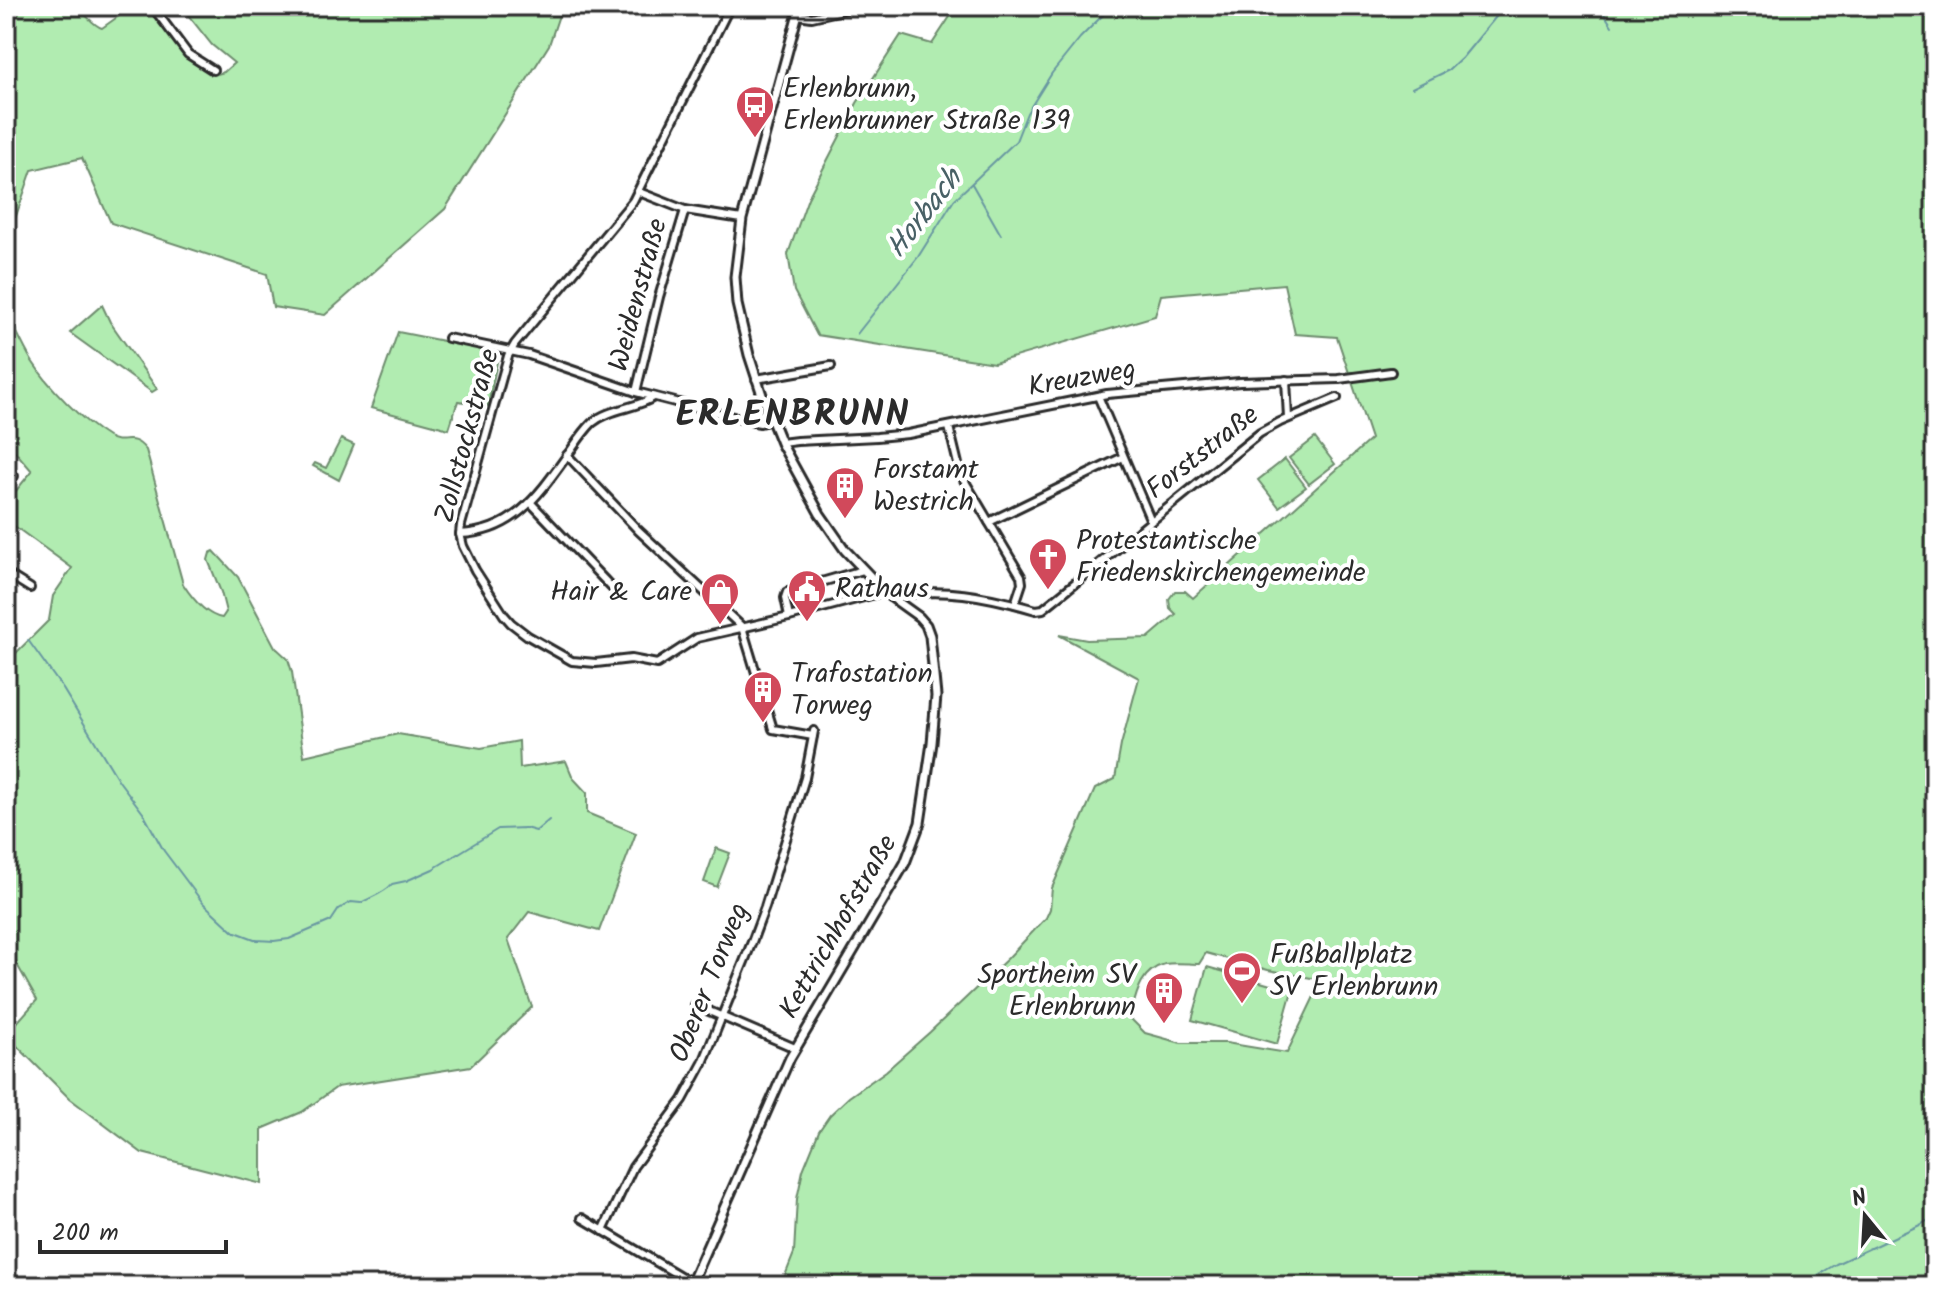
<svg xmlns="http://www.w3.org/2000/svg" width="1941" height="1292" font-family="Kalam,sans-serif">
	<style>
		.green { fill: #b1ecb1; stroke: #6e8c6e; stroke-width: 2; fill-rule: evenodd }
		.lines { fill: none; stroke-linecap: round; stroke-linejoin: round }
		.stream { stroke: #6897a1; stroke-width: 2 }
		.minor-casing { stroke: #2b2b2b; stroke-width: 12 }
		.tertiary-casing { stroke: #2b2b2b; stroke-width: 13 }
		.minor { stroke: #fff; stroke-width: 6 }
		.tertiary { stroke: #fff; stroke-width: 7 }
		.labels { text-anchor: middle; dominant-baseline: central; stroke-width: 8; stroke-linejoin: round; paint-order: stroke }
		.poi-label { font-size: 28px; fill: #2b2b2b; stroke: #fff; text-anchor: start }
		.street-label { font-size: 28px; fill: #2b2b2b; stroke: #fff }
		.water-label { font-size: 30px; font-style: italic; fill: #496166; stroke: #fff }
		.district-label { font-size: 36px; font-weight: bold; letter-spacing: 2px; fill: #2b2b2b; stroke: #fff }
	</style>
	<rect width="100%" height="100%" fill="#fff"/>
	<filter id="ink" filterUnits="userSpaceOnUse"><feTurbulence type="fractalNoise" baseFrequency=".0125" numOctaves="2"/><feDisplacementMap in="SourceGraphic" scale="16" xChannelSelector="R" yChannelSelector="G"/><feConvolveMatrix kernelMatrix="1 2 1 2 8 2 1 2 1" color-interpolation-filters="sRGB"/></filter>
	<g filter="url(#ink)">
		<g class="green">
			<path d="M6,6c14,0 61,-3 71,2 10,6 15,17 25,20l31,-22h11c25,25 38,52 70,69l10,-3 10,-9 -22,-18 -31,-39h381l-13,39 -104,164 -120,106 -52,-8 -6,-33 -156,-51 -29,-65 -50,12 -23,66 -3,3z"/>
			<path d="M957,6h978v1280h-1154l13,-33 3,-54 6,-29 16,-39 11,-16 19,-18 37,-26 44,-39 78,-74 38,-40 4,-9 2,-21 43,-99 20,-10 6,-34 18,-67 -80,-43 28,5 61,-2 28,-24 -6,-6 -1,-9 6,-8h10l8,7 178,-159 -34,-102 -42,-3 -11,-50 -123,11 -6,21 -161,47 -177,-28 -23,-44 -6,-37 20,-56 49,-95 44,-68 31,9zM1206,953l62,17 54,10 -35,73 -61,-10h-45l-36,-10 -15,-15c6,-22 9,-47 35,-54 10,-2 24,0 34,0z"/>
			<path d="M102,305l8,17 47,67 -5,3 -82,-59z"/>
			<path d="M6,310c9,17 16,35 26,51 16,25 50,60 76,76 16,10 23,-6 38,13l37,134c9,14 22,31 39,34l4,-6 -5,-20 -13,-32 2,-7 4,-2 24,26 37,70 13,12 4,13 12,84 94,-22 83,14 38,-7 1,27 46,-7 7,17 14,15v20l49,20 -37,98 -70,-19 -21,27 24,68 -61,59 -134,21 -35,25 -40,17v55l-120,-31 -73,-55 -63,-63 31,-35 -31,-55v-295l9,4 34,-34 4,-24 19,-28 -66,-48v-17l26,-32 -26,-30z"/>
			<path d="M398,332l101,20 -11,54 -30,-5 -9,28 -78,-21z"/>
			<path d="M1315,438l20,26 -26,20 -20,-26z"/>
			<path d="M341,439l13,6 -15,35 -26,-14 2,-3 11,5z"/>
			<path d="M1285,459l21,28 -27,20 -21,-27z"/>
			<path d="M716,848l14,5 -13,34 -13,-5z"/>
			<path d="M1207,967l85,24 -15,53 -85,-24z"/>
		</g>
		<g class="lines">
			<g class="stream">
				<path d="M1599,6l13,20"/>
				<path d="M1412,88l37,-18 13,-12 42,-51 3,-1"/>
				<path d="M972,184l29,51"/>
				<path d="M857,334l61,-77 36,-57 62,-59 11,-28 25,-40 28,-35 32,-32"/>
				<path d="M28,640l35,49 56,92 24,32 21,38 39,52 30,28 24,9 17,1 15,-2 42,-18 8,-12 12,-7 10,1c10,-6 24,-10 31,-19l14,-3 27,-12 65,-40 27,-1 11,3 13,-11"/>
				<path d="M1800,1286l36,-22 86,-40 13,-8"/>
			</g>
			<defs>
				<g id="minor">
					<path d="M152,6l36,48 25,16"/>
					<path d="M730,6l-97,195 -118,143 -7,12 -47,169 -1,9 3,12 12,24 29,45 7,8 17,13 44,25 24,2 35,-4 26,5 40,-26 92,-21 86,-23 7,-4"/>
					<path d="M798,15l14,2 48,-11"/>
					<path d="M639,192l46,18 57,9"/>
					<path d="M448,338l81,17 107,37 113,29 11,2 12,-3"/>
					<path d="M756,379l75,-13"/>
					<path d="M1286,380l2,38"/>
					<path d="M636,392l23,-95 26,-87"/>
					<path d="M1098,396l53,125"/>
					<path d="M949,427l9,37 6,16 57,96 1,7 -7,21"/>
					<path d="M781,443l16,-2 80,-4 31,-3 199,-40 133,-12 99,-3 52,-7"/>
					<path d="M567,455l71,75 104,97 31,102 40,7"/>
					<path d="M6,474l8,2"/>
					<path d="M531,503l83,87"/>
					<path d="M989,522l134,-65"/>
					<path d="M460,534c55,-2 80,-41 109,-81 7,-10 14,-21 23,-30 18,-15 43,-14 62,-26"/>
					<path d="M6,573l24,15"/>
					<path d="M890,597c50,-11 98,-1 146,13l7,-1 217,-176 20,-11 57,-24"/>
					<path d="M789,617l-4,-19 2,-6 76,-22"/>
					<path d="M695,1005l100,43"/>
					<path d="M582,1218l110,65"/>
					<path d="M603,1231l30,-64 50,-67 20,-37 49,-121 13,-35 40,-129 9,-47"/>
				</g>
				<path id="tertiary" d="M690,1286l100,-228 104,-176 11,-19 15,-40 12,-80 4,-47 -6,-60 -4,-11 -7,-8 -32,-23 -42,-44 -25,-36 -39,-71 -17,-42 -15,-46 -12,-51 -2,-27 7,-58 58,-213"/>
			</defs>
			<use href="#minor" class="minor-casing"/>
			<use href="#tertiary" class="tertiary-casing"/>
			<use href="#minor" class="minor"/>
			<use href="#tertiary" class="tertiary"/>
		</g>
	</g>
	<defs>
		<symbol id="bus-pin" viewBox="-11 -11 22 30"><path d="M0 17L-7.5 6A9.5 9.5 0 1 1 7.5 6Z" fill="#d1495b" stroke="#fff"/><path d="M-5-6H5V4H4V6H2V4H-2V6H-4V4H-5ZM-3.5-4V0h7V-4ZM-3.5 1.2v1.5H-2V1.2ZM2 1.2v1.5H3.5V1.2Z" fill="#fff"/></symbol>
		<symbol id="building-pin" viewBox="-11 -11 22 30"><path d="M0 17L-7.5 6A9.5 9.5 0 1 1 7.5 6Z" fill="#d1495b" stroke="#fff"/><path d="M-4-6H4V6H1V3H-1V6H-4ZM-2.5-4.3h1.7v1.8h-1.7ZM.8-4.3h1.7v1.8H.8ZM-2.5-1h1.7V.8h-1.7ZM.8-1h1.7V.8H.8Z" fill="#fff"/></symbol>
		<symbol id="church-pin" viewBox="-11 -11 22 30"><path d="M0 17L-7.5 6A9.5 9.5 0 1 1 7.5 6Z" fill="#d1495b" stroke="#fff"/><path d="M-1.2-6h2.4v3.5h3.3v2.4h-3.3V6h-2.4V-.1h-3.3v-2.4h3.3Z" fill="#fff"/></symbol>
		<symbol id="civic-pin" viewBox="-11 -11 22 30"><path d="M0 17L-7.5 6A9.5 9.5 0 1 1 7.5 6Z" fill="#d1495b" stroke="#fff"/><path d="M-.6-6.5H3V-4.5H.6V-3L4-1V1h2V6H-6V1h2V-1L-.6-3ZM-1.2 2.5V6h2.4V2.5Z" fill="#fff"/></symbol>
		<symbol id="shop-pin" viewBox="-11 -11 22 30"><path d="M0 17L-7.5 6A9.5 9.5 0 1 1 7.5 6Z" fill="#d1495b" stroke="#fff"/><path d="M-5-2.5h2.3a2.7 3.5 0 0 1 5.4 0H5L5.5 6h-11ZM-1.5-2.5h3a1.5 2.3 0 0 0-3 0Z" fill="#fff"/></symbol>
		<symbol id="stadium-pin" viewBox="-11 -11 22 30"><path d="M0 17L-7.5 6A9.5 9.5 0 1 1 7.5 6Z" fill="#d1495b" stroke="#fff"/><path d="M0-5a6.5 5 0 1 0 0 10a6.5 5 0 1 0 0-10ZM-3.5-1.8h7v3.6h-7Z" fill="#fff"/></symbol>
	</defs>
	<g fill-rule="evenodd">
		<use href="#bus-pin" x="733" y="83" width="44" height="60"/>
		<use href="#building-pin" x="823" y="464" width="44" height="60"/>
		<use href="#church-pin" x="1026" y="535" width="44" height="60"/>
		<use href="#civic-pin" x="785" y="567" width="44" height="60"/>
		<use href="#shop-pin" x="698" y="570" width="44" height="60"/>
		<use href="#building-pin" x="741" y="668" width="44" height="60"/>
		<use href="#stadium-pin" x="1220" y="949" width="44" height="60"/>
		<use href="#building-pin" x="1142" y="969" width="44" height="60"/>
	</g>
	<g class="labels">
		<g class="poi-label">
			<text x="783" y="89">Erlenbrunn,<tspan x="783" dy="32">Erlenbrunner Straße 139</tspan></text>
			<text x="873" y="470">Forstamt<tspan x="873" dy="32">Westrich</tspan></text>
			<text x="1076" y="541">Protestantische<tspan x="1076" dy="32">Friedenskirchengemeinde</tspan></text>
			<text x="835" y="589">Rathaus</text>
			<text x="692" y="592" text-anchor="end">Hair &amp; Care</text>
			<text x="791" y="674">Trafostation<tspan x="791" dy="32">Torweg</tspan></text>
			<text x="1270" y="955">Fußballplatz<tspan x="1270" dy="32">SV Erlenbrunn</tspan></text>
			<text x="1136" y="975" text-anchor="end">Sportheim SV<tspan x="1136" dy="32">Erlenbrunn</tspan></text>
		</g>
		<g class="street-label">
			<text transform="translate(639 295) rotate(-75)">Weidenstraße</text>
			<text transform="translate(1082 379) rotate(-10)">Kreuzweg</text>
			<text transform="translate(468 436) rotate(-75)">Zollstockstraße</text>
			<text transform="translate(1203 453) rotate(-38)">Forststraße</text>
			<text transform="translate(839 927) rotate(-60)">Kettrichhofstraße</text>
			<text transform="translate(710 983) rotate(-68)">Oberer Torweg</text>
		</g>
		<g class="water-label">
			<text transform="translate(925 214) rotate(-52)">Horbach</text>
		</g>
		<g class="district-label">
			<text x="793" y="415">ERLENBRUNN</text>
		</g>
	</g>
	<rect width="1941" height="1292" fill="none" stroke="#fff" stroke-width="32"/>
	<rect x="16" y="16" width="1909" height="1260" fill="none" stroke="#2b2b2b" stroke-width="3" filter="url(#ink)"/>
	<g transform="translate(1865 1216) rotate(342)" stroke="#ffffff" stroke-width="6" paint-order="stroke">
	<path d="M0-6L14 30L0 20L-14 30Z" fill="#2b2b2b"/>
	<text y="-12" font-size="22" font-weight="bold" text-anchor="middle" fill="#2b2b2b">N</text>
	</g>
	<path d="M40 1240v12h186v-12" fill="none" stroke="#2b2b2b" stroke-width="4"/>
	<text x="52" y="1240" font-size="24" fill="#2b2b2b" stroke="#ffffff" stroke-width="6" paint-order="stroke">200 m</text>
</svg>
